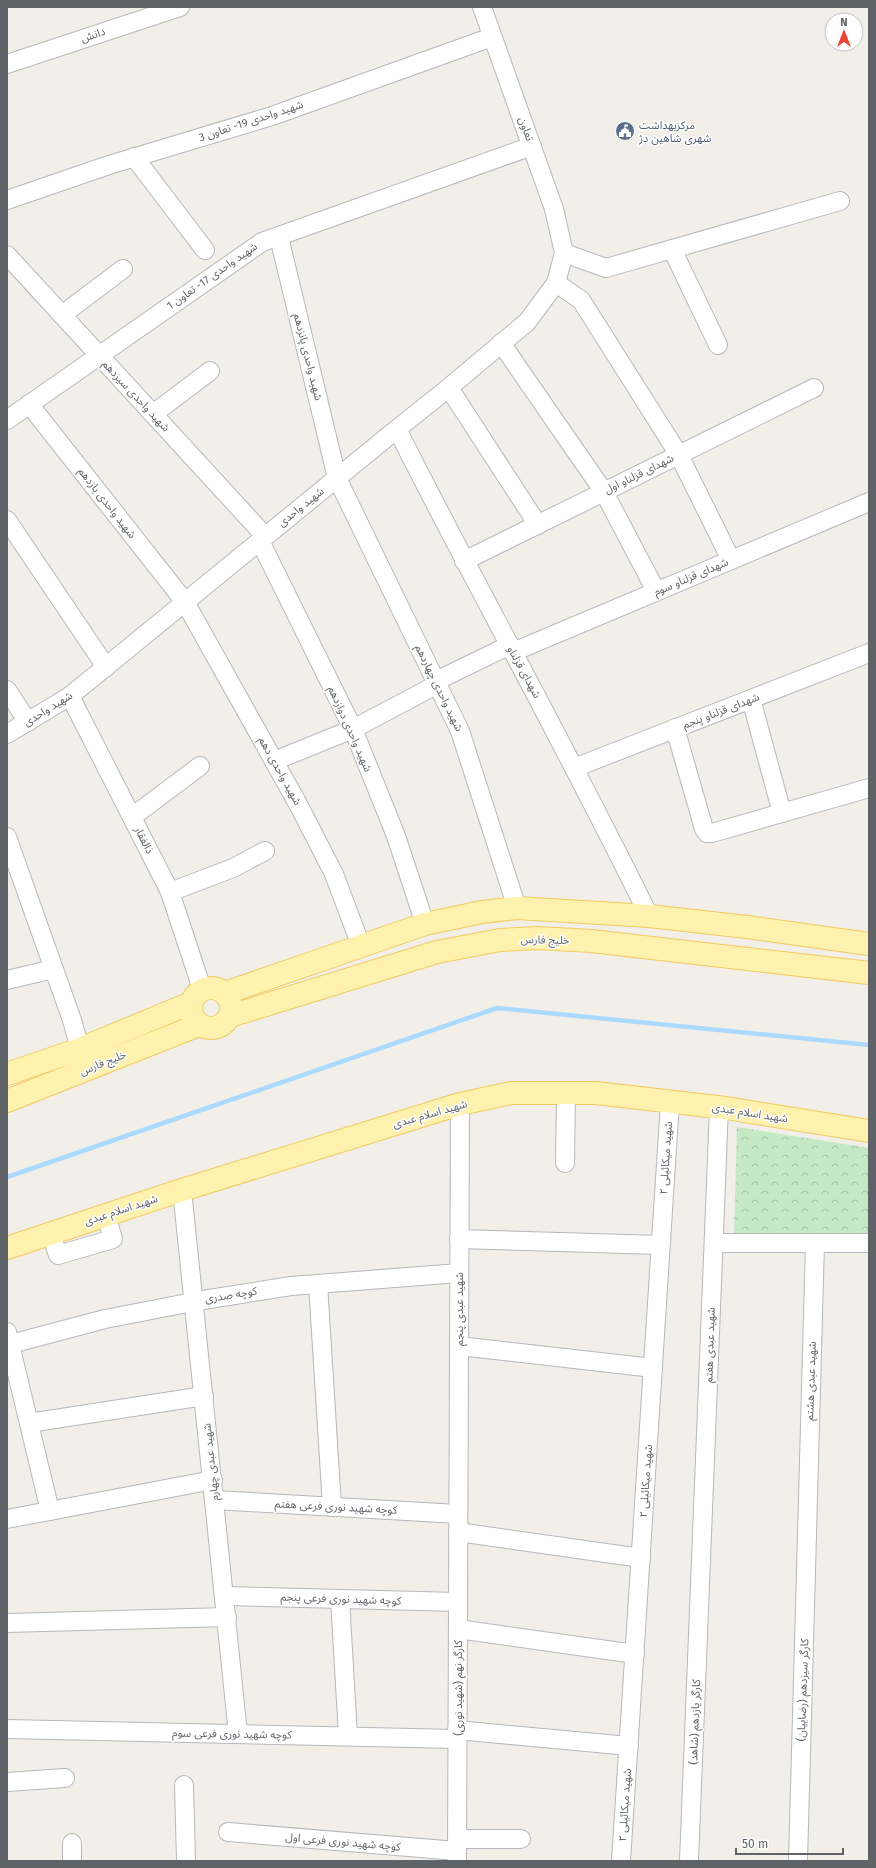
<svg xmlns="http://www.w3.org/2000/svg" width="876" height="1868" font-family="'Fira Sans','Noto Sans Arabic',sans-serif">
	<style>
		.park { fill: url(#park-crowns) }
		.lines { fill: none; stroke-linecap: round; stroke-linejoin: round }
		.stream { stroke: #aadaff; stroke-width: 4.5 }
		.minor-casing { stroke: #b5b8bc; stroke-width: 20 }
		.major-casing { stroke: #f2c960; stroke-width: 24 }
		.minor { stroke: #fff; stroke-width: 18 }
		.major { stroke: #fff2af; stroke-width: 22 }
		.labels { text-anchor: middle; dominant-baseline: central; stroke-width: 3; stroke-linejoin: round; paint-order: stroke }
		.street-label { font-size: 11px; fill: #5f6368; stroke: #fff }
		.service-label { font-size: 11px; fill: #4e5e75; stroke: #fff; text-anchor: start }
	</style>
	<defs>
		<pattern id="park-crowns" width="20" height="18" patternUnits="userSpaceOnUse"><rect width="20" height="18" fill="#c5e8c5"/><path d="M2 6a3 3 0 1 1 6 0M12 15a3 3 0 1 1 6 0" fill="none" stroke="#a3c0a4"/></pattern>
	</defs>
	<rect width="100%" height="100%" fill="#f1efe8"/>
	<path class="park" d="M737,1127l132,21v89l-135,-3z"/>
	<g class="lines">
		<path class="stream" d="M7,1177l490,-169 372,37"/>
		<defs>
			<g id="minor">
				<path d="M7,64l173,-57"/>
				<path d="M134,157l71,93"/>
				<path d="M7,200l102,-35 163,-49 220,-79"/>
				<path d="M279,237l58,241 123,253 57,177"/>
				<path d="M672,249l46,96"/>
				<path d="M564,253l42,15 234,-67"/>
				<path d="M7,255l258,281"/>
				<path d="M556,283l25,17 98,155 52,105"/>
				<path d="M62,315l61,-46"/>
				<path d="M501,343l103,149 52,99"/>
				<path d="M449,388l89,137"/>
				<path d="M29,404l156,198 113,202 36,70 27,72"/>
				<path d="M153,414l57,-43"/>
				<path d="M7,420l255,-178 270,-96"/>
				<path d="M397,429c82,163 172,323 252,487"/>
				<path d="M7,520l99,147"/>
				<path d="M260,541l93,188 43,107 29,88"/>
				<path d="M464,561l350,-173"/>
				<path d="M513,652l356,-150"/>
				<path d="M436,681l74,-36"/>
				<path d="M7,690l21,32"/>
				<path d="M70,696l100,196 32,97"/>
				<path d="M751,699l31,114"/>
				<path d="M675,728l29,101 3,4h5l157,-45"/>
				<path d="M7,734l63,-38 327,-267 49,-39 81,-68 29,-39 8,-30 -10,-44 -72,-202"/>
				<path d="M274,761l79,-32 85,-45"/>
				<path d="M574,768l295,-115"/>
				<path d="M132,817l68,-51"/>
				<path d="M7,837l65,183 8,29"/>
				<path d="M170,892l63,-24 32,-17"/>
				<path d="M7,980l46,-11"/>
				<path d="M565,1163l1,-70"/>
				<path d="M182,1190l56,544"/>
				<path d="M51,1234l7,21 55,-16 -7,-24"/>
				<path d="M459,1239l201,6"/>
				<path d="M714,1243h155"/>
				<path d="M318,1284l14,223"/>
				<path d="M7,1332l43,179"/>
				<path d="M7,1345l98,-26 98,-19 88,-14 168,-13"/>
				<path d="M459,1346l194,22"/>
				<path d="M29,1423l175,-27"/>
				<path d="M215,1500l243,14"/>
				<path d="M7,1519l206,-39"/>
				<path d="M458,1532l183,26"/>
				<path d="M225,1596l233,6"/>
				<path d="M340,1599l8,137"/>
				<path d="M7,1623l220,-6"/>
				<path d="M458,1629l177,25"/>
				<path d="M7,1729l450,10"/>
				<path d="M457,1730l172,16"/>
				<path d="M7,1782l58,-4"/>
				<path d="M184,1785l2,76"/>
				<path d="M228,1832l229,19"/>
				<path d="M457,1839h64"/>
				<path d="M72,1861v-18"/>
				<path d="M457,1861l3,-757"/>
				<path d="M621,1861l49,-759"/>
				<path d="M689,1861l30,-754"/>
				<path d="M798,1861l17,-618"/>
			</g>
			<g id="major">
				<circle cx="211" cy="1008" r="20"/>
				<path d="M225,993l200,-69 57,-12 35,-4 132,8 98,11 122,17"/>
				<path d="M230,1016l207,-64 63,-12 38,-2 53,3 278,32"/>
				<path d="M7,1074l73,-25 111,-46"/>
				<path d="M7,1101l192,-76"/>
				<path d="M7,1248l175,-58 278,-86 51,-11h85l130,15 143,23"/>
			</g>
		</defs>
		<use href="#minor" class="minor-casing"/>
		<use href="#major" class="major-casing"/>
		<use href="#minor" class="minor"/>
		<use href="#major" class="major"/>
	</g>
	<defs>
		<symbol id="civic-disc" viewBox="-11 -11 22 22"><circle r="9.5" fill="#5c6f8a" stroke="#fff"/><path d="M-.6-6.5H3V-4.5H.6V-3L4-1V1h2V6H-6V1h2V-1L-.6-3ZM-1.2 2.5V6h2.4V2.5Z" fill="#fff"/></symbol>
	</defs>
	<g fill-rule="evenodd">
		<use href="#civic-disc" x="614" y="120" width="22" height="22"/>
	</g>
	<g class="labels">
		<g class="street-label">
			<text transform="translate(93 35) rotate(-18)">دانش</text>
			<text transform="translate(251 121) rotate(-18)">شهید واحدی 19- تعاون 3</text>
			<text transform="translate(526 129) rotate(70)">تعاون</text>
			<text transform="translate(212 276) rotate(-35)">شهید واحدی 17- تعاون 1</text>
			<text transform="translate(308 357) rotate(76)">شهید واحدی پانزدهم</text>
			<text transform="translate(136 396) rotate(47)">شهید واحدی سیزدهم</text>
			<text transform="translate(639 474) rotate(-26)">شهدای قزلناو اول</text>
			<text transform="translate(107 503) rotate(52)">شهید واحدی یازدهم</text>
			<text transform="translate(301 507) rotate(-39)">شهید واحدی</text>
			<text transform="translate(691 577) rotate(-23)">شهدای قزلناو سوم</text>
			<text transform="translate(524 672) rotate(61)">شهدای قزلناو</text>
			<text transform="translate(439 688) rotate(64)">شهید واحدی چهاردهم</text>
			<text transform="translate(48 709) rotate(-32)">شهید واحدی</text>
			<text transform="translate(721 711) rotate(-21)">شهدای قزلناو پنجم</text>
			<text transform="translate(350 729) rotate(66)">شهید واحدی دوازدهم</text>
			<text transform="translate(280 771) rotate(61)">شهید واحدی دهم</text>
			<text transform="translate(144 840) rotate(63)">ذالفقار</text>
			<text transform="translate(545 940) rotate(1)">خلیج فارس</text>
			<text transform="translate(103 1063) rotate(-22)">خلیج فارس</text>
			<text transform="translate(750 1113) rotate(9)">شهید اسلام عبدی</text>
			<text transform="translate(430 1114) rotate(-16)">شهید اسلام عبدی</text>
			<text transform="translate(666 1158) rotate(-86)">شهید میکائیلی ۲</text>
			<text transform="translate(121 1210) rotate(-18)">شهید اسلام عبدی</text>
			<text transform="translate(231 1295) rotate(-9)">کوچه صدری</text>
			<text transform="translate(459 1309) rotate(-90)">شهید عبدی پنجم</text>
			<text transform="translate(710 1345) rotate(-88)">شهید عبدی هفتم</text>
			<text transform="translate(811 1381) rotate(-88)">شهید عبدی هشتم</text>
			<text transform="translate(211 1462) rotate(-96)">شهید عبدی چهارم</text>
			<text transform="translate(646 1481) rotate(-86)">شهید میکائیلی ۲</text>
			<text transform="translate(336 1507) rotate(3)">کوچه شهید نوری فرعی هفتم</text>
			<text transform="translate(341 1599) rotate(2)">کوچه شهید نوری فرعی پنجم</text>
			<text transform="translate(458 1688) rotate(-90)">کارگر نهم (شهید نوری)</text>
			<text transform="translate(803 1690) rotate(-88)">کارگر سیزدهم (رضاییان)</text>
			<text transform="translate(695 1722) rotate(-88)">کارگر یازدهم (شاهد)</text>
			<text transform="translate(232 1734) rotate(1)">کوچه شهید نوری فرعی سوم</text>
			<text transform="translate(625 1805) rotate(-86)">شهید میکائیلی ۲</text>
			<text transform="translate(343 1842) rotate(5)">کوچه شهید نوری فرعی اول</text>
		</g>
		<g class="service-label">
			<text x="639" y="125">مرکزبهداشت<tspan x="639" dy="13">شهری شاهین دژ</tspan></text>
		</g>
	</g>
	<rect width="876" height="1868" fill="none" stroke="#5f6368" stroke-width="16"/>
	<g transform="translate(844 32)"><circle r="19" fill="#ffffff" stroke="#bfc1c3"/>
	<path d="M0-3L7 15L0 10L-7 15Z" fill="#ea4335"/>
	<text y="-6" font-size="11" font-weight="bold" text-anchor="middle" fill="#5f6368">N</text>
	</g>
	<path d="M736 1848v6h107v-6" fill="none" stroke="#5f6368" stroke-width="2"/>
	<text x="742" y="1848" font-size="12" fill="#5f6368" stroke="#ffffff" stroke-width="3" paint-order="stroke">50 m</text>
</svg>
